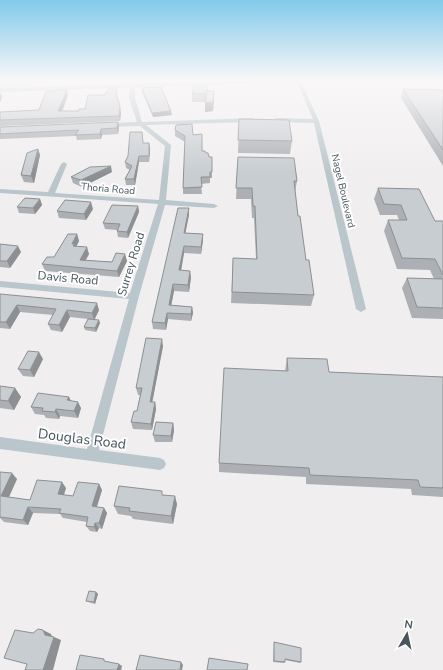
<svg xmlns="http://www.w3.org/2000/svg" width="443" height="670" font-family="'Nunito Sans',sans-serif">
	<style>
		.green { fill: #bcefc5 }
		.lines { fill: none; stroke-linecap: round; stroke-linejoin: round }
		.minor { fill: #b9c6cb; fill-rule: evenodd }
		.secondary { fill: #b9c9d0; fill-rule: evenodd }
		.wall { fill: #acb0b4 }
		.shaded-wall { fill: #8c9092 }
		.building { fill: #c8cdd1; stroke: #8c9092 }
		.labels { text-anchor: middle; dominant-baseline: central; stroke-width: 4; stroke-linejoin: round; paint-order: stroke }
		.far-street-label { font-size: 10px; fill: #46565c; stroke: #fff }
		.street-label { font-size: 12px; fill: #46565c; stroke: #fff }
		.near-street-label { font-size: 14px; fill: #46565c; stroke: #fff }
	</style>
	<rect width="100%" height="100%" fill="#f1eeef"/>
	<path class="green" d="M0,80h120l-81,2 -6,5 -33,1z"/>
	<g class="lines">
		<g class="minor">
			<path d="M296,80h4l19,41 47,188 -5,3 -5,-3 -42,-186 -38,-1 -3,-2 3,-2 37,1z"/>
			<path d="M133,84l2,1v13l7,24 110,-4 3,2 -3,2 -106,3 25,20 -5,55 48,4 4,2 -4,2 -49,-3 -26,91 -40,154 61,8 4,2 2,4 -2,4 -4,2 -160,-21v-12l87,12 42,-150 -129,-12v-6l130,12 28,-89 -158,-11v-4l48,3 13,-28 3,-2 3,2 -12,29 104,7 6,-54 -25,-20 -34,1 -3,-2 3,-2 31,-1 -8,-24 2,-13z"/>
		</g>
		<path class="secondary" d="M249,80h49l-3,2 -295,10v-4z"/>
	</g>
	<g class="wall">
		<path d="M117,88v9l4,16 -1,8 -120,5v-14l39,-2 29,-15 -6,16h16l7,-2 23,-17z"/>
		<path d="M142,88l30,27 -19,2 -11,-25z"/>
		<path d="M403,89l40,1v76l-42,-68z"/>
		<path d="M208,91l6,9 -1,11 -8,1v-10h-13v-9z"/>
		<path d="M239,119l53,22 -2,13 -52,-1z"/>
		<path d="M0,127h119l-1,7 -16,1 -1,4 -24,1 -1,-4 -76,3z"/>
		<path d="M175,130l18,5 9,16 4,2 3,4h3v21h-2v5l-9,1 1,10h-19v-6l2,-46 -10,-6z"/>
		<path d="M143,143h6l1,6 -1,13h-10l-4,23h-9l-1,-6 5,-9 -4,-2 -1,-6z"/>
		<path d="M38,149l2,6 -6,28 -10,-1 -3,-7z"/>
		<path d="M238,157l59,24 -2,11 3,24 8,44 8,35 -3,11 -80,-3 2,-45 23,1 -2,-41h-2l-1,-19h-15z"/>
		<path d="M112,172l-30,15 -9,-4 -2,-6z"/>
		<path d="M378,188l57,33h8v98l-31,-1 -10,-30 5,-10 27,1 -4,-9 -33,-1 -13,-38 4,-11h11l-2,-5h-17l-6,-16z"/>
		<path d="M40,199l2,6 -7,9 -16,-1 -2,-6z"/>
		<path d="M138,206l1,6 -11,26 -10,-1 -1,-6v-1l-12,-1 -2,-6z"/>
		<path d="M189,208v7l-4,18 18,1v6l-2,14 -17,-1 -3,17 10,7 -2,15 -15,-1 -3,14 21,2 1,6 -2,8 -23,-2 -2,11 -13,-1 -1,-7z"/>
		<path d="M93,209l-7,11 -27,-2 -2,-7z"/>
		<path d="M77,234l2,7 -3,6 13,7 -3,6 26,2 15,-1 -8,16 -74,-6 -3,-7 12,-7z"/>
		<path d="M0,244l21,8 -11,16 -10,-1z"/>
		<path d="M0,294l99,16 -4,9 5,4 -4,9 -11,-2 -1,-3 4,-8 -18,-2 -8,15 -11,-2 -3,-6 5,-9 -33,-3 -10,17 -10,-1z"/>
		<path d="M163,346l-11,56h3l1,7 -4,21 -19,-1 -2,-7 6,-11 3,-16h-2l-2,-7z"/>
		<path d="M287,358l42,14 114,5v120l-31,-2 -1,-6 -105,-5v-7l-87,-5v-9l66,-92z"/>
		<path d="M43,359l-9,18 -11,-1 -5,-7z"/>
		<path d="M0,386l15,2 6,9 -7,13 -14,-2z"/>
		<path d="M69,397l2,4 10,7 -3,10 -18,-2 -1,3 -13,-1 -2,-3 -9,-1 -4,-7z"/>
		<path d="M173,423l1,7 -2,12h-17l-2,-7z"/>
		<path d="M0,472l17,7 -8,18 21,3 36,-12 -2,7 9,1 26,-12 3,6 -5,17 7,1 3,5 -5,16 -3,-1 -2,4 -7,-1 -4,-5 1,-4 -24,-4 -3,-4 -27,-1 -5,12 -24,-3 -4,-4z"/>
		<path d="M163,495l14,9 -4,20 -40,-5 -2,-3 -13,-2 -4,-8z"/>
		<path d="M96,592l2,2 -3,10 -7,-2 -2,-1z"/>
		<path d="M274,642l27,20 -1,1 -15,-3v2l-1,1 -11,-1 1,-19z"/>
	</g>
	<g class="shaded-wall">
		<path d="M67,90l1,5 -8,22 -2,-6z"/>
		<path d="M214,91v9l-1,11 -8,1v-9z"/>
		<path d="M1,93l1,5 -2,4v-8z"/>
		<path d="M120,107l1,6 -1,8 -1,-5z"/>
		<path d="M171,111l1,4 -19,2 -1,-4z"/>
		<path d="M118,122l1,5 -1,7 -1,-6z"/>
		<path d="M101,129l1,6 -1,4 -1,-5z"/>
		<path d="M149,143l1,6 -1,13z"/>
		<path d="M38,149l2,6 -6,28 -3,-7z"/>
		<path d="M139,156v6l-4,23 -1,-6z"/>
		<path d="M111,166l1,6 -30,15 -1,-7z"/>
		<path d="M40,199l2,6 -7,9 -2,-6z"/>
		<path d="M91,202l2,7 -7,11 -2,-6z"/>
		<path d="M138,206l1,6 -11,26 -1,-6z"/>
		<path d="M189,208v7l-5,25v-7z"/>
		<path d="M77,234l2,7 -3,6 -1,6 -3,-9z"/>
		<path d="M203,234v6l-2,14v-7z"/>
		<path d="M18,246l3,6 -11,16 -3,-7z"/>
		<path d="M184,246v7l-4,24 -1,-7z"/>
		<path d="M87,247l2,7 -7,12 -2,-6z"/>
		<path d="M125,254l2,7 -8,16 -2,-6z"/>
		<path d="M190,271l1,6 -2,15 -1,-7z"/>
		<path d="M173,284l1,7 -4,21 -1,-7z"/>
		<path d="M97,303l2,7 -5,10 -2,-7z"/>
		<path d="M17,305l3,7 -10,17 -4,-7z"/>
		<path d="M192,307l1,6 -2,8v-7z"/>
		<path d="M67,310l3,7 -8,15 -3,-7z"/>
		<path d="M167,313l1,6 -2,11 -1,-7z"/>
		<path d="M99,320l1,3 -4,9 -1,-4z"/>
		<path d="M162,339l1,7 -12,63 -1,-7z"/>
		<path d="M39,352l4,7 -9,18 -4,-7z"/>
		<path d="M15,388l6,9 -7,13 -6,-9z"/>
		<path d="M69,397l3,7 -5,-4z"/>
		<path d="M78,402l3,6 -3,10 -4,-7z"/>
		<path d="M155,402l1,7 -4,21 -1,-6z"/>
		<path d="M56,409l4,7 -1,3 -4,-7z"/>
		<path d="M173,423l1,7 -2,12 -1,-6z"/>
		<path d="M12,473l5,6 -10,22 -6,-5z"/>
		<path d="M62,482l4,6 -4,12 -4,-6z"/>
		<path d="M99,484l3,6 -7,22 -3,-6z"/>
		<path d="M175,496l2,8 -4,20 -2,-8z"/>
		<path d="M28,507l5,6 -5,12 -5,-5z"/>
		<path d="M104,508l3,5 -5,16 -3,-6z"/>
		<path d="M95,523l4,5 -2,4 -3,-5z"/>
		<path d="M96,592l2,2 -3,10 -1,-2z"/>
		<path d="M43,630l8,4 2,5 1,-2 7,3 -8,30h-10l2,-35z"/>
		<path d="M181,662l2,3 -1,5h-2z"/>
		<path d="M119,664l3,2 -1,4h-4z"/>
	</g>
	<g class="building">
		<path d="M194,86h14l-2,8 -14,-1z"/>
		<path d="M161,87l10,24 -19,2 -10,-25z"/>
		<path d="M109,88h8l-1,5 4,14 -1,9 -119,4v-8l39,-2 7,-19 21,-1 -9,21h20l1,-2h6l3,-14h17l1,-3h2z"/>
		<path d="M403,89l40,1v60z"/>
		<path d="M207,91h7l-1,11 -8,1z"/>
		<path d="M239,119l50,1 3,21 -54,-1z"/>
		<path d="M118,122l-1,6 -16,1 -1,5 -25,1 4,-5 -79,4v-7z"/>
		<path d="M192,124l1,11 9,-1v17h3l1,2h2l1,4h3v15h-2v5h-9l1,10 -19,1 2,-52 -10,-6 1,-5z"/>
		<path d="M130,132h12l1,11h6v13h-10l-5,23h-9l7,-13 -7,-4 3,-6z"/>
		<path d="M38,149l-7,27 -10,-1 6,-22z"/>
		<path d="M238,157l56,1 3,23h-3l4,35h2l6,44h3l5,35 -82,-3 1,-34 24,1 -2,-53h-2l-1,-18h-16z"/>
		<path d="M111,166l-30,14 -10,-3 19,-10z"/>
		<path d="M378,188l41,1 16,32h8v54l-8,-16 -33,-1 -14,-38h19l-6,-15 -17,-1z"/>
		<path d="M25,198l15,1 -7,9 -16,-1z"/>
		<path d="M65,200l26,2 -7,12 -27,-3z"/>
		<path d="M112,205l26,1 -11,26 -10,-1 3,-7 -17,-1z"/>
		<path d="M178,208h11l-5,25 19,1 -2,13 -17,-1 -5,24 11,1 -2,14 -15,-1 -4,21 23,2 -1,7 -24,-1 -2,10 -13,-1z"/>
		<path d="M68,234h9l-5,10h3l-2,2 14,1 -7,13 32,2 4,-9 9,1 -8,17 -75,-7 5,-7h7z"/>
		<path d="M0,244l18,2 -11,15h-7z"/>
		<path d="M407,278l36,1v29l-26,-1z"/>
		<path d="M0,294l97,9 -5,10 -25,-3 -8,15 -11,-1 8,-15 -39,-4 -11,17h-6z"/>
		<path d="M88,319l11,1 -4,8 -11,-1z"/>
		<path d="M146,338l16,1 -12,63h5l-4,22 -20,-2 3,-11h3l5,-23h-6z"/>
		<path d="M28,351l11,1 -9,18 -12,-1z"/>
		<path d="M287,358l40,1 2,13 114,5v111l-23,-1 -2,-7 -108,-5 -1,-7 -90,-5 5,-95 64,3z"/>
		<path d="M0,386l15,2 -7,13 -8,-1z"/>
		<path d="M38,393l31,4 -2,3 11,2 -4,9 -18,-2 -1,3 -13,-1 1,-3 -12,-1z"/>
		<path d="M156,422l17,1 -2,13 -18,-1z"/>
		<path d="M0,472l12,1 -11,23 29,4 7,-20 25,2 -4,12 15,2 5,-14 21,2 -7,22 12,2 -5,15h-4l-1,4 -8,-1 2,-9 -29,-4 2,-4 -33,-2 -5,13 -23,-3z"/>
		<path d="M119,486l43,5v4l13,1 -4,20 -42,-5 1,-3 -16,-2z"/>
		<path d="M89,591l7,1 -2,10 -8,-1z"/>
		<path d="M38,629l5,1 2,5 9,2 -11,33h-18l2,-6 -23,-6 11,-28 18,3z"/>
		<path d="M274,642l27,6v14l-16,-3v3l-11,-1z"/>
		<path d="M80,655l24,4v2l15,3 -2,6h-41z"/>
		<path d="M140,655l41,7 -1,8h-44z"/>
		<path d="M209,658l39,6 -1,6h-40z"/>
	</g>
	<linearGradient id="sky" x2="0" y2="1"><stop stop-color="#82caea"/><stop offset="0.46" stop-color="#f9f7f8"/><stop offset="1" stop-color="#f9f7f8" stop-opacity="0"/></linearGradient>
	<rect width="443" height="174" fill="url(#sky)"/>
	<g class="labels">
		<g class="far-street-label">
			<text transform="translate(108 189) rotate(5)">Thoria Road</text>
			<text transform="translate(343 191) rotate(77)">Nagel Boulevard</text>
		</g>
		<g class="street-label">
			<text transform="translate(131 264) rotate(-73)">Surrey Road</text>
			<text transform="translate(68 278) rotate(5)">Davis Road</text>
		</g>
		<g class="near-street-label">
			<text transform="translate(82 439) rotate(7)">Douglas Road</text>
		</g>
	</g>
	<g transform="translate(407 634) rotate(9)" stroke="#ffffff" stroke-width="3" paint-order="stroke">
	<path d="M0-3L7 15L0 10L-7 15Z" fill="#46565c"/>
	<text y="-6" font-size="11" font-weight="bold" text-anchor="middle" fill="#46565c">N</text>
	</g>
</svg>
